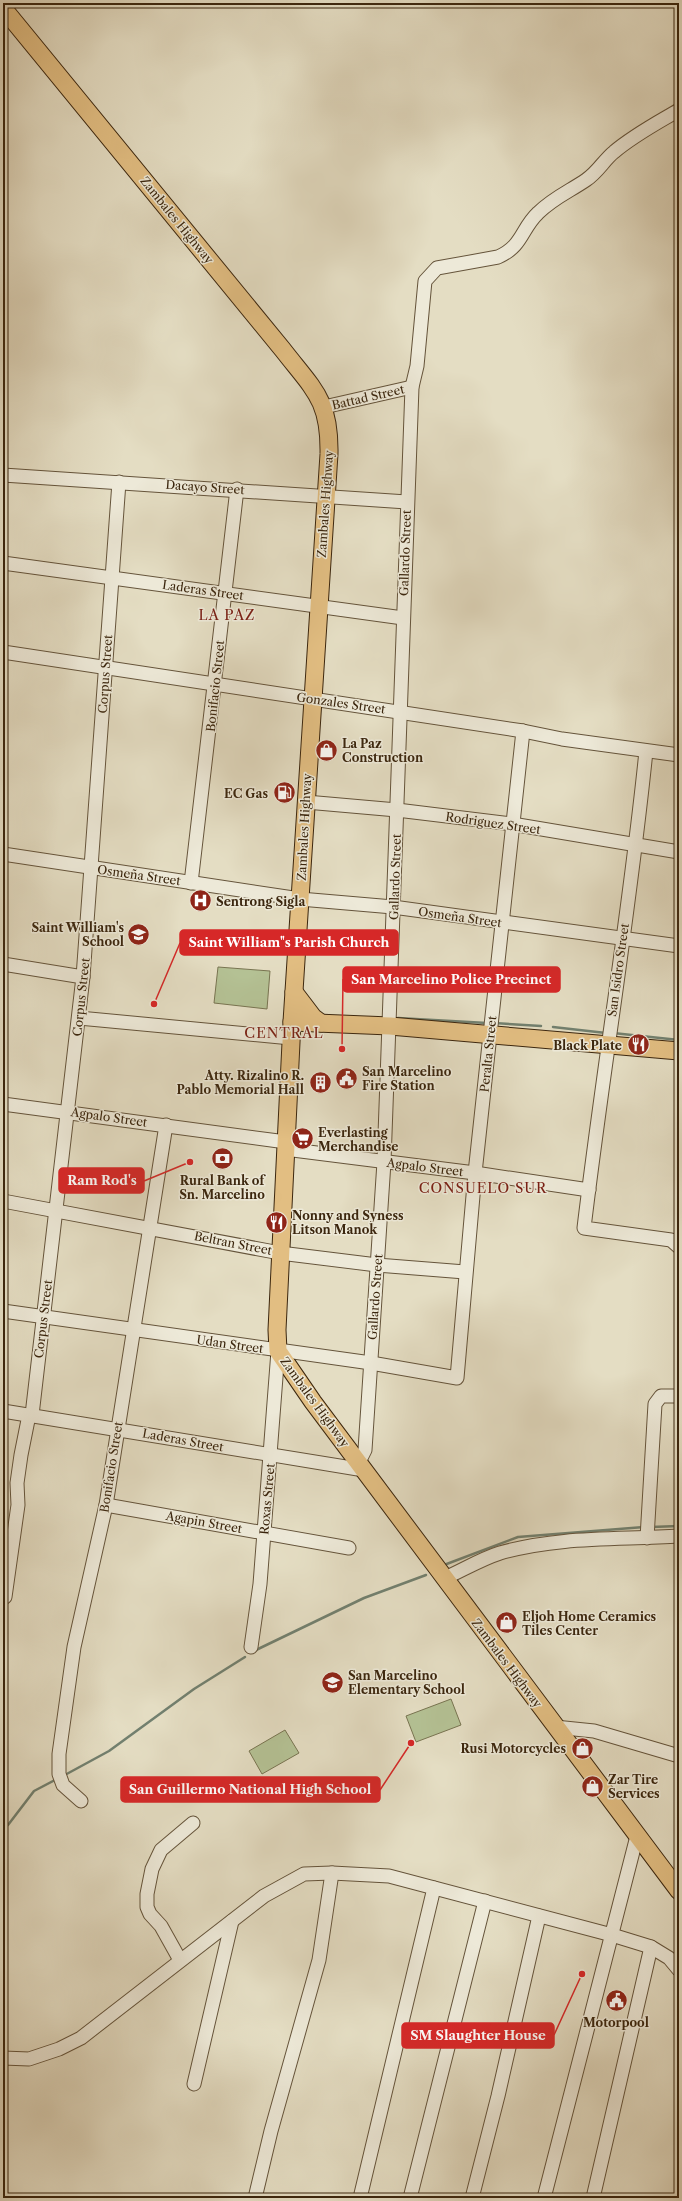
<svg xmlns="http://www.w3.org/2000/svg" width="682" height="2201" font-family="'Libre Caslon Text',serif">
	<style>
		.green { fill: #b4c194; stroke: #787451 }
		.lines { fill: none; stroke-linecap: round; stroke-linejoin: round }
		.stream { stroke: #72806f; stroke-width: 2.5 }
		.minor-casing { stroke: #65543b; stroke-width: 15 }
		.major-casing { stroke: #3b260e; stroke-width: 19 }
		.minor { stroke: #ede9d8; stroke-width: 13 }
		.major { stroke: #e2be82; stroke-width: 17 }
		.labels { text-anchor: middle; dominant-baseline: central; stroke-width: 3; stroke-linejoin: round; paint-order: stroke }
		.street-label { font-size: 12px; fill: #3b260e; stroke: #ede9d8 }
		.poi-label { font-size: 12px; font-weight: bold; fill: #3b260e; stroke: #ede9d8; text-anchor: start }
		.quarter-label { font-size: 14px; letter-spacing: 1px; fill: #7a1f14; stroke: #ede9d8 }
		.leader { fill: none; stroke: #d62828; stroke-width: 1.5 }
		.callout-dot { fill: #d62828; stroke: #ede9d8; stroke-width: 1.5 }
		.callout { fill: #d62828; stroke: #d62828; stroke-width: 1.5 }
		.callout-label { font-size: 13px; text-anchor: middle; font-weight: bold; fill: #fff }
	</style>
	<rect width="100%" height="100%" fill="#e4ddc3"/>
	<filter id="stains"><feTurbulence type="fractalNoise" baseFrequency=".005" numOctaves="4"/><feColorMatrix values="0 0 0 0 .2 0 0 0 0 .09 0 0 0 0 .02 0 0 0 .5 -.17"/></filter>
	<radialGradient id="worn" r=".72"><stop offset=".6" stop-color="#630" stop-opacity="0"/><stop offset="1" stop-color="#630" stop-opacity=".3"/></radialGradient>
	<g class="green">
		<path d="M218,967l52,4 -3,38 -53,-6z"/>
		<path d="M451,1699l10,26 -45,17 -10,-26z"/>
		<path d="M285,1730l14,23 -37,21 -13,-23z"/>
	</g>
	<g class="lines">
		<g class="stream">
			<path d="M398,1018l89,5"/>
			<path d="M494,1023l47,3"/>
			<path d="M553,1027l53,6"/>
			<path d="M613,1033l66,7"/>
			<path d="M651,1527l28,-1"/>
			<path d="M444,1565l74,-28 126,-10"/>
			<path d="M256,1650l108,-52 62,-23"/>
			<path d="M63,1776l46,-25 85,-62 51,-32"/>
			<path d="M3,1826l5,-1 26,-34 23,-12"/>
		</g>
		<defs>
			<g id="minor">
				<path d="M324,407l88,-20"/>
				<path d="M3,475l404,27"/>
				<path d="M3,563l400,55"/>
				<path d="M3,652l520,79 39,8 117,16"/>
				<path d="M646,751c-16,159 -43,318 -62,477l87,12 8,7"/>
				<path d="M306,802l91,8 115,14 167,28"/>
				<path d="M3,854l297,45 93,8 286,39"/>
				<path d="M191,883l46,-394"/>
				<path d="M3,964l80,13"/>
				<path d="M79,1018l212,20"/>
				<path d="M3,1104l283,38"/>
				<path d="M285,1149l190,24 114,17"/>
				<path d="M3,1201l277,52 97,12 88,7"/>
				<path d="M3,1311l368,52 86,15 18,-205 48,-442"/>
				<path d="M3,1411l361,59"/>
				<path d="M32,1415l51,-438 36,-495"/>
				<path d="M359,1462l6,-12 19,-288 28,-775 5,-21 8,-85 12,-13 61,-11c25,-11 23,-28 40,-44 15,-15 32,-22 48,-33 12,-8 18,-20 28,-28 20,-17 43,-29 65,-42"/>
				<path d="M106,1505l243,43"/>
				<path d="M647,1538l8,-134 6,-8h18"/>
				<path d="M445,1578c18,-8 36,-19 55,-25 59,-17 119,-13 179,-17"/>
				<path d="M5,1597l13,-92 -1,-22 4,-28 8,-40"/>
				<path d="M251,1647l9,-63 18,-233"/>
				<path d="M555,1727l39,4 85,25"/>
				<path d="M81,1801l-18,-16 -4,-11v-20l15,-107 32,-142 60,-380"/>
				<path d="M180,1960l-19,-34 -11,-12 -3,-7v-13l5,-25 9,-19 32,-27"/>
				<path d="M3,2058l26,1 30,-10 22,-11 183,-142 40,-22 28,-1 57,3 223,59 39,12 18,11 10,12"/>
				<path d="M194,2084l38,-163"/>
				<path d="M255,2198l16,-67 48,-171 13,-87"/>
				<path d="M360,2198l74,-310"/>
				<path d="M410,2198l75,-297"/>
				<path d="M472,2198l26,-102 41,-180"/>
				<path d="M544,2198l93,-362"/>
				<path d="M593,2198l58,-251"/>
			</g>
			<g id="major">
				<path d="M3,8l280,342c31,40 47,50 46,104l-37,568 -15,308 1,21 35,51 366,489"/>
				<path d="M294,992l19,25 8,6"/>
				<path d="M292,1022l98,4 289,25"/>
			</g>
		</defs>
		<use href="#minor" class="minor-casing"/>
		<use href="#major" class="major-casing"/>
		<use href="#minor" class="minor"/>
		<use href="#major" class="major"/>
	</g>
	<defs>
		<symbol id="shop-disc" viewBox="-11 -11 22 22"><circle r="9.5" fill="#8f2418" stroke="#ede9d8"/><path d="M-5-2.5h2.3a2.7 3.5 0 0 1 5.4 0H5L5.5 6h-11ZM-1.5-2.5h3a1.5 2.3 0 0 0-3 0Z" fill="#fff"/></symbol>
		<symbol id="fuel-disc" viewBox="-11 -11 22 22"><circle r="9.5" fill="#8f2418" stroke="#ede9d8"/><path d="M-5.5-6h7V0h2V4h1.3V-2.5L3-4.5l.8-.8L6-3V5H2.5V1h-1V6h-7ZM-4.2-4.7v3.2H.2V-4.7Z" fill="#fff"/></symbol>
		<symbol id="hospital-disc" viewBox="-11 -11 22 22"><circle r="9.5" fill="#8f2418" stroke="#ede9d8"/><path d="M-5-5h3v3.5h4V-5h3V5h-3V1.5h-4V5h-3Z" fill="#fff"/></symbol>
		<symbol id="school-disc" viewBox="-11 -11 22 22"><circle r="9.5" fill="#8f2418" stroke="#ede9d8"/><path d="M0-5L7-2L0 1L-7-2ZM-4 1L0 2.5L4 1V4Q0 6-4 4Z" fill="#fff"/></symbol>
		<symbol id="restaurant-disc" viewBox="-11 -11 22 22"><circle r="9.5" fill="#8f2418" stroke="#ede9d8"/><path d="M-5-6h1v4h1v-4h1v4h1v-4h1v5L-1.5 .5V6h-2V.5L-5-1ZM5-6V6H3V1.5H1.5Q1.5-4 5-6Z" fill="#fff"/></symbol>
		<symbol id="civic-disc" viewBox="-11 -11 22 22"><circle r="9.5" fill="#8f2418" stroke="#ede9d8"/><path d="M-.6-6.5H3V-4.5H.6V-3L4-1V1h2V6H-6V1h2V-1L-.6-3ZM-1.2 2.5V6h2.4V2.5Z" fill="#fff"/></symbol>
		<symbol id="building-disc" viewBox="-11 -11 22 22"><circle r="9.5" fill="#8f2418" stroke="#ede9d8"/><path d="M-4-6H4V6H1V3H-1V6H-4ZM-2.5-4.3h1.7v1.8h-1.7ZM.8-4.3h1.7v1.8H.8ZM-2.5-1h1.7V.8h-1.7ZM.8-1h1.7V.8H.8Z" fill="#fff"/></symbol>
		<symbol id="supermarket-disc" viewBox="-11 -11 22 22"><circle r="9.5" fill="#8f2418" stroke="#ede9d8"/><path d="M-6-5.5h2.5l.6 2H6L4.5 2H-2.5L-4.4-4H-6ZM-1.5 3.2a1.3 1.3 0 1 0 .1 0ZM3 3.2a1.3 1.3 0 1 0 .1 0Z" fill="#fff"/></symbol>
		<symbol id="bank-disc" viewBox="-11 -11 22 22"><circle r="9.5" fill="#8f2418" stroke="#ede9d8"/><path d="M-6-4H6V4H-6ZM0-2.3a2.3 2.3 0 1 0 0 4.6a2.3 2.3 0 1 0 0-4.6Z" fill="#fff"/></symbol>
	</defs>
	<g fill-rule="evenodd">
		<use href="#shop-disc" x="314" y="738" width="25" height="25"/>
		<use href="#fuel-disc" x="272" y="780" width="25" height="25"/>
		<use href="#hospital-disc" x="188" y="888" width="25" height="25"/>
		<use href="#school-disc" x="126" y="922" width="25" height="25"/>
		<use href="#restaurant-disc" x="626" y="1032" width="25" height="25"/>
		<use href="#civic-disc" x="334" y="1066" width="25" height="25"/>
		<use href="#building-disc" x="308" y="1070" width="25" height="25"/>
		<use href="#supermarket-disc" x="290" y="1126" width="25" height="25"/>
		<use href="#bank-disc" x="210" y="1146" width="25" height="25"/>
		<use href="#restaurant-disc" x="264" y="1210" width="25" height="25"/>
		<use href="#shop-disc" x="494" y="1610" width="25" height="25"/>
		<use href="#school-disc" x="320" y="1670" width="25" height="25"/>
		<use href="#shop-disc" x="570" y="1736" width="25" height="25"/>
		<use href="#shop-disc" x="580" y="1774" width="25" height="25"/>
		<use href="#civic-disc" x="604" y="1988" width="25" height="25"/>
	</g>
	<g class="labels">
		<g class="street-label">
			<text transform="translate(177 220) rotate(51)">Zambales Highway</text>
			<text transform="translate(368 397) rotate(-13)">Battad Street</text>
			<text transform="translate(205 487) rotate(4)">Dacayo Street</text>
			<text transform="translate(325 504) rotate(-86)">Zambales Highway</text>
			<text transform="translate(405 553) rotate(-88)">Gallardo Street</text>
			<text transform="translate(203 590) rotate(8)">Laderas Street</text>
			<text transform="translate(105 674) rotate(-86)">Corpus Street</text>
			<text transform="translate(215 686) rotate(-84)">Bonifacio Street</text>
			<text transform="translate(341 703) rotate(8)">Gonzales Street</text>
			<text transform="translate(493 823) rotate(8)">Rodriguez Street</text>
			<text transform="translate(304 827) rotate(-87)">Zambales Highway</text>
			<text transform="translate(139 875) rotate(8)">Osmeña Street</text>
			<text transform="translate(395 877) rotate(-88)">Gallardo Street</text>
			<text transform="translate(460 917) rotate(8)">Osmeña Street</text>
			<text transform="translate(618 970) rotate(-82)">San Isidro Street</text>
			<text transform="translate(81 997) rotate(-84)">Corpus Street</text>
			<text transform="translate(488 1054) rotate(-84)">Peralta Street</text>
			<text transform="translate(109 1117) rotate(8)">Agpalo Street</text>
			<text transform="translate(425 1167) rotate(7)">Agpalo Street</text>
			<text transform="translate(233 1243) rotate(11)">Beltran Street</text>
			<text transform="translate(375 1297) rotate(-86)">Gallardo Street</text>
			<text transform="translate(43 1319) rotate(-83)">Corpus Street</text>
			<text transform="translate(230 1344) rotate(8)">Udan Street</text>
			<text transform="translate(315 1402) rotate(54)">Zambales Highway</text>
			<text transform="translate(183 1440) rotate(10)">Laderas Street</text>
			<text transform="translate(111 1467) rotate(-81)">Bonifacio Street</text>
			<text transform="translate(267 1499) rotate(-85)">Roxas Street</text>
			<text transform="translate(204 1522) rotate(10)">Agapin Street</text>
			<text transform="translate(507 1663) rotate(53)">Zambales Highway</text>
		</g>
		<g class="poi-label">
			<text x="342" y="743">La Paz<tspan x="342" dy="14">Construction</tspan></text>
			<text x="268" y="793" text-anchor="end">EC Gas</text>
			<text x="216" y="901">Sentrong Sigla</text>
			<text x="124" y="927" text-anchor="end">Saint William's<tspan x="124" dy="14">School</tspan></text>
			<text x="622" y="1045" text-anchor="end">Black Plate</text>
			<text x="362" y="1071">San Marcelino<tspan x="362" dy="14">Fire Station</tspan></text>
			<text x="304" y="1075" text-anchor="end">Atty. Rizalino R.<tspan x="304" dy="14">Pablo Memorial Hall</tspan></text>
			<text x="318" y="1132">Everlasting<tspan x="318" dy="14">Merchandise</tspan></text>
			<text x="222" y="1180" text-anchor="middle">Rural Bank of<tspan x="222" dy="14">Sn. Marcelino</tspan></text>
			<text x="292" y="1215">Nonny and Syness<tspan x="292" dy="14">Litson Manok</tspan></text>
			<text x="522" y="1616">Eljoh Home Ceramics<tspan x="522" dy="14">Tiles Center</tspan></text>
			<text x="348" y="1675">San Marcelino<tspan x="348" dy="14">Elementary School</tspan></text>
			<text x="566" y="1748" text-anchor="end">Rusi Motorcycles</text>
			<text x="608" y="1779">Zar Tire<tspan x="608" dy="14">Services</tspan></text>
			<text x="616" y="2022" text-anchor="middle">Motorpool</text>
		</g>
		<g class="quarter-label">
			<text x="227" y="615">LA PAZ</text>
			<text x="284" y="1033">CENTRAL</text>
			<text x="483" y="1188">CONSUELO SUR</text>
		</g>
	</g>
	<path class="leader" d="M154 1004L180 943M342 1049L343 979M190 1162L144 1181M411 1743L380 1790M582 1974L554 2035"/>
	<g class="callout-dot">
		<circle cx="154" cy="1004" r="4"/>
		<circle cx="342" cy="1049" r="4"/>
		<circle cx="190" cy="1162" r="4"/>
		<circle cx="411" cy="1743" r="4"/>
		<circle cx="582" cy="1974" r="4"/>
	</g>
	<g class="callout">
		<rect x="180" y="930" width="218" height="25" rx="4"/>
		<rect x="343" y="967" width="217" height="25" rx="4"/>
		<rect x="59" y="1168" width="85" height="25" rx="4"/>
		<rect x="121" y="1777" width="259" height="25" rx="4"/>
		<rect x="402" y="2023" width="152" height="25" rx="4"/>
	</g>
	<g class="callout-label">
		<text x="289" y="947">Saint William"s Parish Church</text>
		<text x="451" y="984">San Marcelino Police Precinct</text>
		<text x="102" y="1185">Ram Rod's</text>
		<text x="250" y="1794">San Guillermo National High School</text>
		<text x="478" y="2040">SM Slaughter House</text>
	</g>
	<rect width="682" height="2201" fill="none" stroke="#e4ddc3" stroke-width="16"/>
	<rect x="4" y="4" width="674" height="2193" fill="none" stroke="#3b260e" stroke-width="2"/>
	<rect x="8" y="8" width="666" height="2185" fill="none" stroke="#3b260e"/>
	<rect width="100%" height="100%" filter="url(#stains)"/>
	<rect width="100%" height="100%" fill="url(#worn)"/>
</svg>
